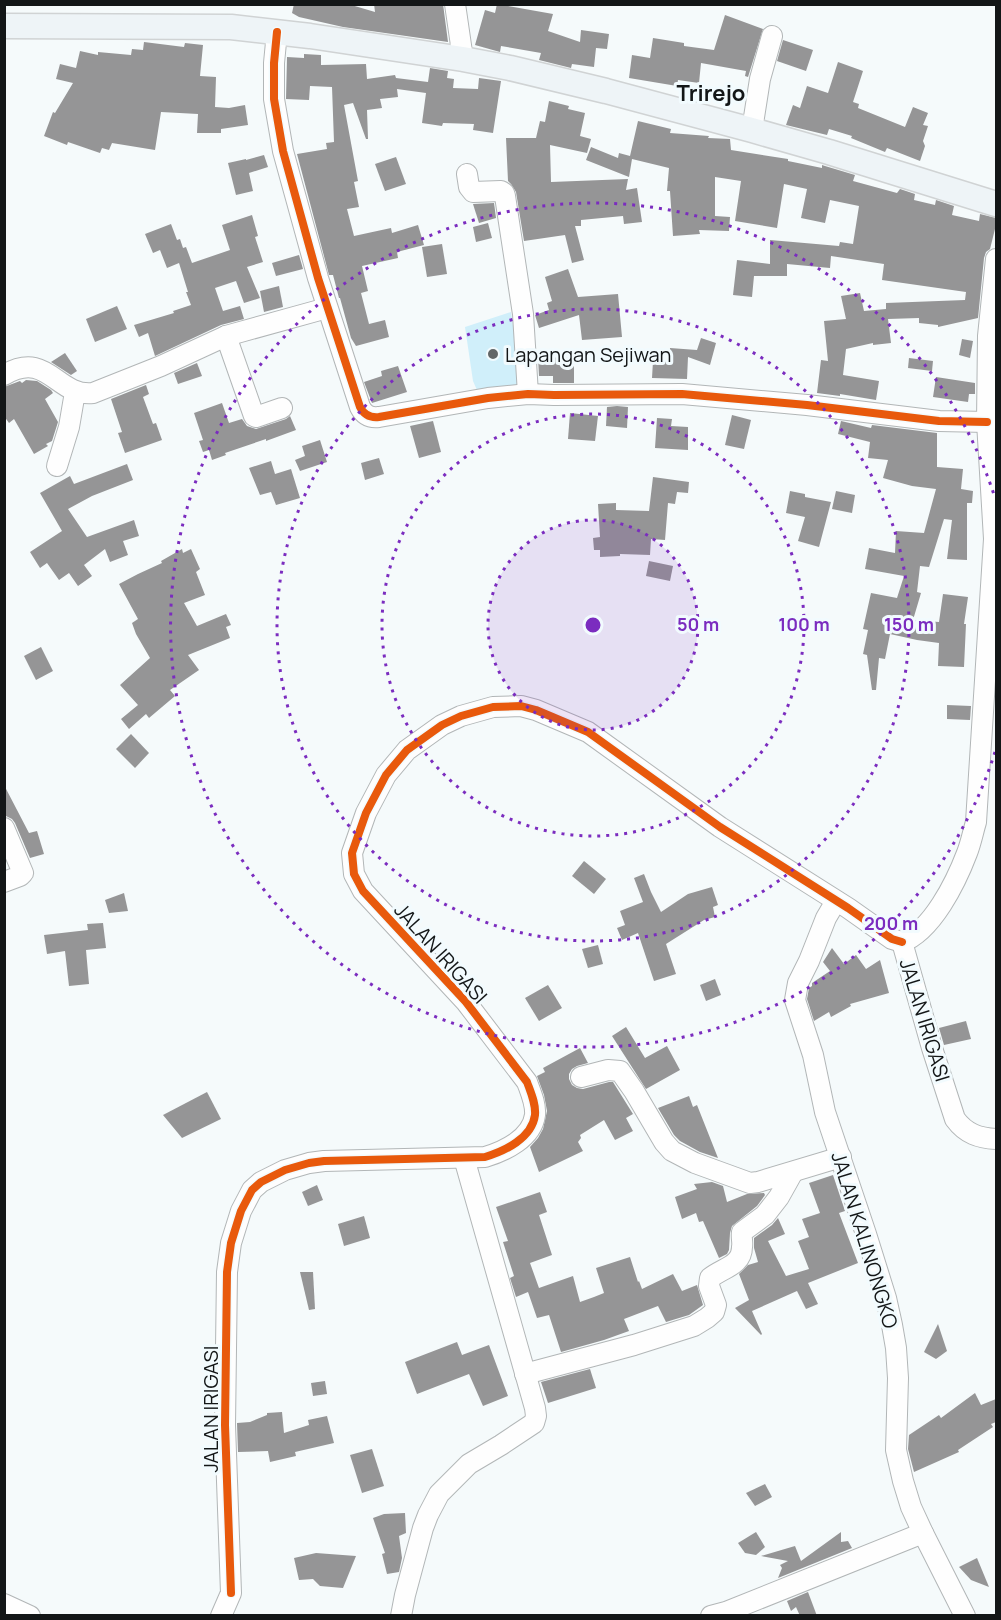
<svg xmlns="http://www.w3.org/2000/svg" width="1001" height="1620" font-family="Manrope,sans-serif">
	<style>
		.green { fill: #d0effa }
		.building { fill: #959596 }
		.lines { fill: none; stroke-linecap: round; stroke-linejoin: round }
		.minor-casing { stroke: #b2b6b7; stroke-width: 22 }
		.major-casing { stroke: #d0d3d4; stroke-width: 27 }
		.minor { stroke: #fefefe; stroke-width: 20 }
		.major { stroke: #eef4f7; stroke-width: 24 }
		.cycleway-casing { stroke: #f2fbfe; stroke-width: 11 }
		.cycleway { stroke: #e8590c; stroke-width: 8 }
		.ring { fill: none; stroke: #7b2cbf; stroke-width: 3; stroke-dasharray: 3 6 }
		.poi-dot { fill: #626667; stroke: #f2fbfe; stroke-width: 2 }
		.labels { text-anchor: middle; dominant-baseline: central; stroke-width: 6; stroke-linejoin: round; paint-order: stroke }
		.poi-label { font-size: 20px; fill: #131617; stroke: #f2fbfe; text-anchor: start }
		.street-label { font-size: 20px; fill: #131617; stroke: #f2fbfe }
		.quarter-label { font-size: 22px; font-weight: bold; fill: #131617; stroke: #f2fbfe }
		.centre { fill: #7b2cbf; stroke: #f2fbfe; stroke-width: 3 }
		.ring-label { font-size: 18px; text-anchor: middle; font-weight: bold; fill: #7b2cbf; stroke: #f2fbfe; stroke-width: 6; stroke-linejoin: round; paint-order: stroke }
	</style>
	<rect width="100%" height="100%" fill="#f5fafb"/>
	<path class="green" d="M511,312l11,78 -42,7 -7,-16 -8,-54z"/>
	<g class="building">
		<path d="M294,4h54l27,8 -1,-8h69l5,38 -105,-15 -44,-10 -7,-4z"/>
		<path d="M497,4h12l-1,2 45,8 -5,17 32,11 1,-12 28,4 -2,15 -11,-1 -2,19 -22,-3 -1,4 -32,-8 2,-7 -40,-7 -1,6 -25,-7 10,-35 10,3z"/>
		<path d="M725,15l38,14 -15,48 -3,-1 1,-5 -45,-8 -2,20 -21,-3 -1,6 -48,-8 3,-23 18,3 3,-20 31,5v3l30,4z"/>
		<path d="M783,40l30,10 -7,21 -29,-10z"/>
		<path d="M144,42l40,5 1,-4 18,2 -3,31 16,1 -1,30 14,1 16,-3 3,20 -27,4v4h-24l1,-19 -37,-2 -6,38 -43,-7 -3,7 -7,-2 -2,5 -32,-11 -1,3 -23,-9 9,-24 2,1 18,-30 -17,-4 4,-15 16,4 4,-17 18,4v-3l33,3 1,-6 11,1z"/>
		<path d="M304,54l17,1v10l45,-1 1,15 28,-4 1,3 32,4 2,-14 18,3 -1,7 7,1 -1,9 25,1 1,-11 22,3 -8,52 -20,-3 1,-6 -31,-1 -1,3 -20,-3 4,-30 -29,-4 1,8 -18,2 2,9 -15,2 1,29h-2l-13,-36 -9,2 14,76 -4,1 5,25 -12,2 7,27 37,-8 1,5 26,-8 6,20 -27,7 1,6 -36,8 6,25 -7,2 8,31 16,-4 4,17 -33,9 -5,-8 -11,-40h-1l-6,-23h-4l-32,-121 30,-5 -1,-6 8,-1 -2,-55 -22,-1 -1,14 -23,-1 1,-42 17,1z"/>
		<path d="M838,62l25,9 -10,31 6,2 -1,4 47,19 8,-20 15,6 -5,12 5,1 -5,15 2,5 -5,15 -33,-13 -2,4 -34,-14 1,-2 -23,-7 -2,6 -41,-10 7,-20 7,3 7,-22 21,7z"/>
		<path d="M549,101l20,5 -1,3 17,4 -5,23 11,3 -4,14 -37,-8 1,37 77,-3 -2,11 11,-2 5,34 -18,2 -1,-8 -42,4v6h-6l9,34 -12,3 -7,-28 -41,6 -8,-49 -5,-8 -3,-3 -2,-43h30l4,-17 5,1z"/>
		<path d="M638,121l33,8 -1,4 39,3 -1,2 22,1 1,11 57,9v2l34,7v-3l3,1 30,9 -2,6 44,12 3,-4 15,5 -1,6 21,5 1,-5 18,6 -2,9 27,6 1,-7 16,4v11h-1l-5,20 -4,3 -2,6 -6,60 -40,9v-2l-19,-2v-5l-31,1 3,24 -18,2v-2l-27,6 -3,26 36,6 -3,19 -36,-6v2l-23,-3 4,-33 7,1 -4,-40 22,-2 -5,-23 19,-3 4,18 22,-2v-6l79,-3 1,-8 -84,-12 2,-16 -53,-8 -1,12 -43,-4v12h-33l-2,21 -19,-2 4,-35 33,4v-24l69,6 1,-4 13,2 6,-38 -29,-6 -5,23 -24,-5 6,-29 -23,-5 -7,44 -42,-7 6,-40 -26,-4v39l15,1 -1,14 -30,-1 1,4 -27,2 -3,-45h-3l2,-23 -37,-9 -3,18 -43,-17 5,-13 27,11 1,-5 11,3z"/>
		<path d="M264,155l4,12 -19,6 4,18 -17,4 -8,-32 18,-4v1z"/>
		<path d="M396,157l10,27 -21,7 -10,-27z"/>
		<path d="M494,203l2,15 -17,5 -6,-19z"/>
		<path d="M252,215l6,21 -3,1 8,25 -16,5 13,31 -16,5 -8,-22 -21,7 8,23 17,-5 4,13 -23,6 -66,31 -7,-23 -9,4 -5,-12 40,-12 -1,-2 18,-6 -5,-13h2l-9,-29 -12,5 -7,-18 -7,3 -8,-19 26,-10 6,16 3,-1 3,9 3,-1 6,16 38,-13 -8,-25z"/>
		<path d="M488,223l4,15 -16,4 -3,-15z"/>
		<path d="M442,244l5,30 -20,3 -5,-30z"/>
		<path d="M299,255l4,14 -27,7 -4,-13z"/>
		<path d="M568,269l10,28 40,-3 4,43 -40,3 -3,-25 -40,13 -4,-13 14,-5 -2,-7 5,-2 -7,-24z"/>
		<path d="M279,286l4,21 -19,5 -4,-21z"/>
		<path d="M117,306l10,23 -32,13 -9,-23z"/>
		<path d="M701,338l15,5 -6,22 -22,-8 -1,22 -35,-1 1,-17 16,1 1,-14 27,2z"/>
		<path d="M962,339l11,2 -3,17 -11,-3z"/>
		<path d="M65,353l12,18 -6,4 -20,-13z"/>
		<path d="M538,357l36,1v25h-21v-7h-14z"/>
		<path d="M909,358l24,3 -1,10 -24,-3z"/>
		<path d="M197,363l5,13 -24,8 -4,-11z"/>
		<path d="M398,366l9,26 -35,11 -8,-21 18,-6 -1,-5z"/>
		<path d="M936,377l39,6v11h-6l-1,8 -35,-5z"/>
		<path d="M26,380l11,1 14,9 2,3 -8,6 13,23 -6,19 -6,3 2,2 -14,8 -20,-35 -5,4 -5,-7v-29l16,-6 2,2z"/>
		<path d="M146,385l3,9 -6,3 10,27 3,-1 6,17 -37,13 -7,-20 4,-1 -11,-33z"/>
		<path d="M222,403l7,20 13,-4 5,7 9,3 30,-10 4,-3 6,14 -30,11v-2l-41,14 1,2 -14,5 -3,-10 -6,2 -4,-11 4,-1 -9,-27z"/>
		<path d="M617,406l11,1 -1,21 -21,-2 1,-19z"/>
		<path d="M570,413l28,3 -3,25 -27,-2z"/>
		<path d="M732,415l19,5 -7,29 -19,-4z"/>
		<path d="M657,418l15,1 -1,7 17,1v23l-33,-2z"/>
		<path d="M433,421l8,31 -22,6 -9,-32z"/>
		<path d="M841,421l30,7 1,-3 65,8v34l26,2 -2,20 12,2 -1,12h-5v57l-20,-1 5,-39 -8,-1 -15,48 -9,-1 -3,26 4,1 -8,27 26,2 4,-28 25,3 -4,27h2l-2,43 -26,-1 1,-23 -22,-3 -27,-6 -5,25 -6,-1 -3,32h-4l-5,-35 -4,-1 5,-24 -5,-1 8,-36 26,5 7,-22 -39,-7 4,-21 26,5 1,-22 28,2 12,-44 -24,-3 -29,-8 5,-18 -20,-2 2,-16 -32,-8z"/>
		<path d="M320,440l7,22 -27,9 -5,-11 10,-4 -3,-10z"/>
		<path d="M379,458l5,16 -19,6 -4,-17z"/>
		<path d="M271,461l4,13 16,-5 9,29 -24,7 -5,-13 -11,3 -11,-27z"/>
		<path d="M127,464l6,16 -41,16 -24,13 19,28 47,-17 5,16 -16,5 5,14 -18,7 -5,-13 -21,16 8,11 -14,10 -9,-13 -10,7 -12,-17 -7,5 -10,-16 32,-21 -22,-38 30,-17 4,8z"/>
		<path d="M653,477l36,5 -1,11 -11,-1 -2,12 -7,-1 -3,37 -14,-1 -1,16 -30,-1v2l-20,1v-7h-6l-1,-12 7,-1 -2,-33 18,-1v7l33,1z"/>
		<path d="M790,491l15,3v3l26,5 -12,45 -21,-6 7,-24 -19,-4z"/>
		<path d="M836,491l19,4 -3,18 -20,-4z"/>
		<path d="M182,549l1,4 8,-4 9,20 -4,3 9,23 -21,8 13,23 29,-12 5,11 -5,2 4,11 -42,17 11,15 -29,20 5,6 -26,22 -3,-4 -17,15 -8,-10 17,-14 -18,-20 30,-27 -14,-24 -4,-11 6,-4 -19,-35 19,-10 24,-11 -1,-2z"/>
		<path d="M649,561l24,5 -3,15 -24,-5z"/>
		<path d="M41,647l12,24 -17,9 -12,-24z"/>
		<path d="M947,705l24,1 -1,14 -23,-1z"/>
		<path d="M131,734l18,19 -14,15 -19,-19z"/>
		<path d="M4,785l25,48 8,-2 7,23 -14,4 -15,-35 -3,-4 -6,-3 -2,-4z"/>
		<path d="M584,861l22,18 -12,15 -22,-18z"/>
		<path d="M644,874l7,18 10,20 27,-18 24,-7 6,18 -5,2 2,10 -11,3 -38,24 10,30 -22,7 -16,-48 -16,7 -5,-12 8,-3 -5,-14 23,-9 -9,-24z"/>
		<path d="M124,893l4,18 -19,2 -4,-13z"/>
		<path d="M103,923l3,25 -20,2 3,34 -20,2 -4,-35 -18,3 -3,-19 44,-5 -1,-6z"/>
		<path d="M598,945l5,19 -15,4 -6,-19z"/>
		<path d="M832,948l12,16 12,-9 10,14 14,-9 9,33 -39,11 1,2 -20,11 -2,-5 -15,9 -7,-22 2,-11 3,-2v-3l18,-12 -7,-9z"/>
		<path d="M715,979l6,16 -15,6 -6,-16z"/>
		<path d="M548,985l14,23 -23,13 -14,-23z"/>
		<path d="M966,1021l5,18 -27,6 -5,-17z"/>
		<path d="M626,1027l19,31 22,-12 13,24 -34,19 -34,-53z"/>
		<path d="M580,1048l8,15 -11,3 -5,3 -3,5v5l3,6 5,3 6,1 26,-7h4l20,32 -7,4 7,13 -18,9 -11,-20 -24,15 1,3 -3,4 5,9 -44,21 -9,-25 8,-9 5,-9 4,-18 -3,-16 -7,-19 8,-4 -2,-4z"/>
		<path d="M207,1092l14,27 -39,19 -19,-23z"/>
		<path d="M689,1096l4,11 4,-2 21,53 -18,-6 -20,-11 -6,-6 -16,-27z"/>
		<path d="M833,1175l12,36 -6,2 19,50 -50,20 10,21 -12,5 -9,-18 -45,20 10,23 -1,1 -26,-27 14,-8 -10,-26 9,-9 10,-3 -4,-14v-10l18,-13 6,-7 7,16 -17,7 18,35 23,-7 -11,-28 11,-4 -7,-18 18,-6 -11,-30z"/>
		<path d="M712,1182l11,4 4,16 20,-8 17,-1 1,2 -8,11 -25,20 -2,7 -1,17 -2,4 -8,4 -16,-37 -4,1 -3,-9 -14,6 -7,-22 22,-8 -3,-5z"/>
		<path d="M317,1185l6,15 -15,6 -6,-14z"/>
		<path d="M540,1192l7,20 -8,3 13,40 -22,8 9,25 34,-12 7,26 14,-5 10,-4 -8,-25 34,-11 8,25 1,-1 3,8 31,-15 9,17 15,-6 6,20 -14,10 -23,7 -8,-16 -34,13 5,12 -25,9 -43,12 -12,-37 -12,3 -9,-26 -12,5 -6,-19 4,-2 -11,-34 5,-1 -12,-34z"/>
		<path d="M364,1216l6,22 -26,8 -6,-22z"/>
		<path d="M300,1272h13l2,37 -6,1z"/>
		<path d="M938,1324l9,27 -11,8 -12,-7z"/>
		<path d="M457,1342l5,13 27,-10 19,51 -25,10 -14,-32 -52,20 -12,-32z"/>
		<path d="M590,1369l6,19 -48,15 -7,-21z"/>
		<path d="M325,1381l2,13 -14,2 -2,-13z"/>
		<path d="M975,1393l6,12 15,-6v23l-5,2 2,3 -35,23 1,2 -45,20 -6,-23 1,-14 30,-20 2,3z"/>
		<path d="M282,1412l2,21 25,-8 -1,-5 19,-4 7,27 -39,9 1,4 -26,6 -2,-11 -30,1 -1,-29 13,-1 17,-7v-2z"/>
		<path d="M372,1449l12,37 -22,7 -12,-38z"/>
		<path d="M765,1484l7,13 -17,9 -9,-13z"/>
		<path d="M405,1513l1,20 -7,3 3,22 -3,14 -12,2 -5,-20 3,-1 -12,-35 11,-4z"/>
		<path d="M756,1532l9,15 -9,8 -11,-2 -7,-10z"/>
		<path d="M841,1532v10l7,-1 4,7 -74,30 4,-10 -2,-3 8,-4 -27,-5 34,-10 6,15z"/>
		<path d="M316,1553l40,3 -13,32 -23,-2 -7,-7 -14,1 -5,-22z"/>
		<path d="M977,1558l12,29 -18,-7 -12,-13z"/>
		<path d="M808,1592l9,24h-17l-4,-9 -5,4 -4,-10z"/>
	</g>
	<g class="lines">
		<defs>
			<g id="minor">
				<path d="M455,4l8,55"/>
				<path d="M277,32l-3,31v36l9,52 35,127 42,129c4,8 10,11 19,10l109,-19 40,-4 26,1 128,-1 125,11 132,16 48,1"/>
				<path d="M752,130l8,-51 12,-43"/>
				<path d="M467,174l2,13 4,5 28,-1 3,2 1,3 18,118 5,80"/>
				<path d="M226,336l28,80 2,1 26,-9"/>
				<path d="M4,375c44,-26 52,22 89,18l68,-27 65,-30 101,-28"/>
				<path d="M57,466l12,-39 6,-35"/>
				<path d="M4,828l19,45 -3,3 -16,6"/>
				<path d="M836,901l-10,17 -17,43 -11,22 -3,17 18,55 12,57 41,122 20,64 6,27 4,23 2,30 -2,72 7,31 8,26 12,26 42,83"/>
				<path d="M902,942c30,-11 54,-60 65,-89 4,-10 6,-21 9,-31l18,-283 -7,-117 1,-86 8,-77"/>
				<path d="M902,942l30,106 23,71c11,15 24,19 41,20"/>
				<path d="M581,1077l27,-7 12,1 14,20 30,51 8,9 23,12 55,20 8,-1 83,-25"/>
				<path d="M525,1374l109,-29 60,-19 13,-8 7,-6 2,-7 -7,-19 1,-8c12,-10 32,-12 32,-31 1,-5 -1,-9 0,-15l23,-17 14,-18 14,-25"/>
				<path d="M4,1604l26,12"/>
				<path d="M221,1616l10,-23 -6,-168 2,-153 4,-29 10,-32 11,-21 9,-8 24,-12 24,-7 15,-2 161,-4c20,-6 47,-19 50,-42 1,-11 -4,-22 -8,-33l-61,-80 -103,-111 -9,-17 -2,-21 14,-40 20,-38 21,-25 35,-25 19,-9 32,-9 28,-1 15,4 52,22 132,95 128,81 44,31 10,3"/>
				<path d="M401,1616l4,-21 18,-67 5,-13 11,-21 30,-30 32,-19 33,-22 2,-7 -1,-8 -71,-250"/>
				<path d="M711,1616l15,-4 197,-79"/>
			</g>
			<path id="major" d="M4,26l227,1 79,9 153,23 47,9 96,23 146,39 77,22 167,52"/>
		</defs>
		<use href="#minor" class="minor-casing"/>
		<use href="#major" class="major-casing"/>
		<use href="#minor" class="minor"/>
		<use href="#major" class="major"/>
		<defs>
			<g id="cycleway">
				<path d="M277,32l-3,31v36l9,52 35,127 42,129c4,8 10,11 19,10l109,-19 40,-4 26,1 128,-1 125,11 132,16 48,1"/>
				<path d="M231,1593l-6,-168 2,-153 4,-29 10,-32 11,-21 9,-8 24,-12 24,-7 15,-2 161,-4c20,-6 47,-19 50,-42 1,-11 -4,-22 -8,-33l-61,-80 -103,-111 -9,-17 -2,-21 14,-40 20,-38 21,-25 35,-25 19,-9 32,-9 28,-1 15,4 52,22 132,95 128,81 44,31 10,3"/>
			</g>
		</defs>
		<use href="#cycleway" class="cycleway-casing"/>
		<use href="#cycleway" class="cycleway"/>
	</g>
	<circle cx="593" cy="625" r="105" fill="#7b2cbf" fill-opacity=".12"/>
	<g class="ring">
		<circle cx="593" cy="625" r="105"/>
		<circle cx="593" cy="625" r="211"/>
		<circle cx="593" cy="625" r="316"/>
		<path d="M995 752A422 422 0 1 1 995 498"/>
	</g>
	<circle class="poi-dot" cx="493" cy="354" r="6"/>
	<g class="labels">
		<g class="poi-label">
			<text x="505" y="354">Lapangan Sejiwan</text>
		</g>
		<g class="street-label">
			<text transform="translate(441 953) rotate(48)">JALAN IRIGASI</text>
			<text transform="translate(925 1020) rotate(73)">JALAN IRIGASI</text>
			<text transform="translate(865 1240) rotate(73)">JALAN KALINONGKO</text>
			<text transform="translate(210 1409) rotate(-90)">JALAN IRIGASI</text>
		</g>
		<g class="quarter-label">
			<text x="711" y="93">Trirejo</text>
		</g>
	</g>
	<circle cx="593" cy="625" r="9" class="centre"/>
	<g class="ring-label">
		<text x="698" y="631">50 m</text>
		<text x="804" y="631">100 m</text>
		<text x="909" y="631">150 m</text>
		<text x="891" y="930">200 m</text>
	</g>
	<rect width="1001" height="1620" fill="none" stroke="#131617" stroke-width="12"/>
</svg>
